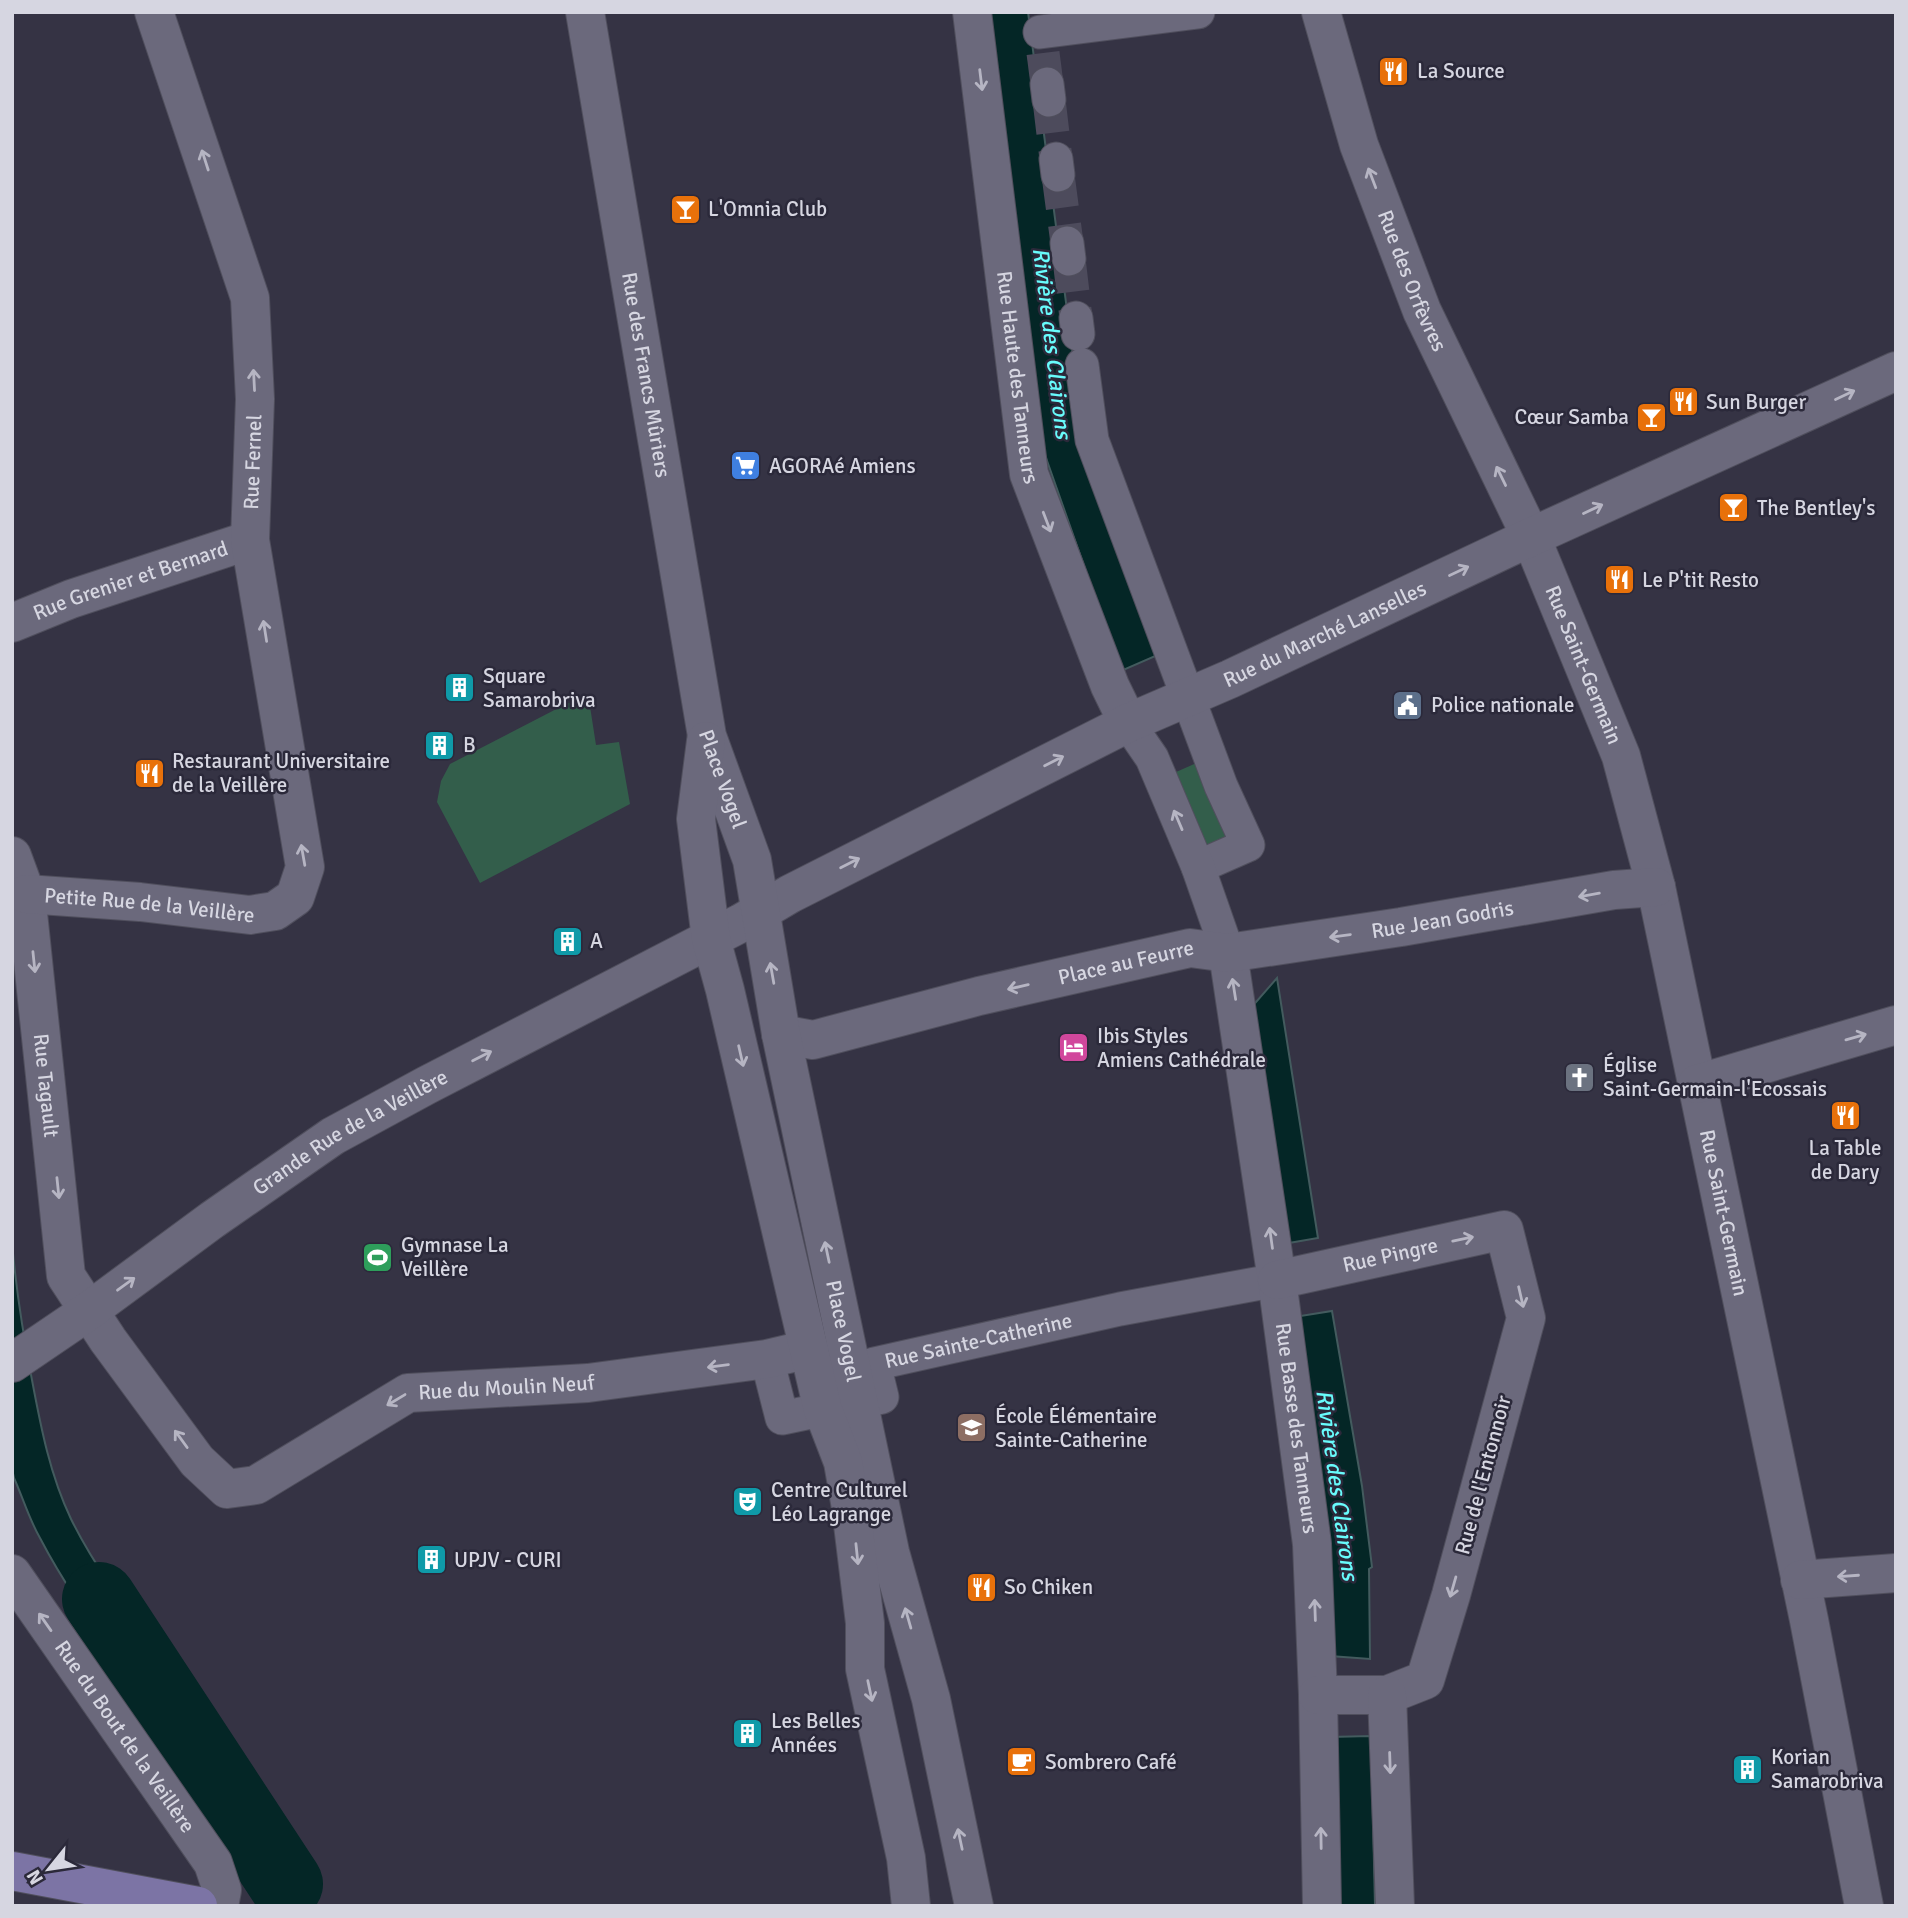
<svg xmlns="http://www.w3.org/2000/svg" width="1908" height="1918" font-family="Signika,sans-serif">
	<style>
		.green { fill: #335e4b }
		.water { fill: #042626; stroke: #435b5e; stroke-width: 2 }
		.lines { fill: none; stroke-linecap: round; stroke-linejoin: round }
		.river { stroke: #042626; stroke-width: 74 }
		.pedestrian-tunnel { stroke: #4d4b5c; stroke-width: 33; stroke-dasharray: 33 17; stroke-linecap: butt }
		.pedestrian-casing { stroke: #504f5d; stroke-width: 35 }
		.minor-casing { stroke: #504f5d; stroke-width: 40 }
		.secondary-casing { stroke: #504f5d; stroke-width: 40 }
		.primary-casing { stroke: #504f5d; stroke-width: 40 }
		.pedestrian { stroke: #6b697c; stroke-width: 33 }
		.minor { stroke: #6b697c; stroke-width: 38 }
		.secondary { stroke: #6b697c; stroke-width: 38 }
		.primary { stroke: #7c74a5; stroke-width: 38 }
		.oneway { stroke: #b6b5c3 }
		.labels { text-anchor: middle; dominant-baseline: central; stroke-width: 5; stroke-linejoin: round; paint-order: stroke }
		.poi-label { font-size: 21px; fill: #d6d6e1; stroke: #2b293a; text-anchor: start }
		.street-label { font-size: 21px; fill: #d6d6e1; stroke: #2b293a }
		.water-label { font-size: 23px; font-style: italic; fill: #68fbfc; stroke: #2b293a }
	</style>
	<rect width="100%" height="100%" fill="#353344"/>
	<g class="green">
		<path d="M589,700l7,45 23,-3 11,62 -150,79 -43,-81 4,-21 9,-17 118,-61z"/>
		<path d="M1201,761l36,80 -34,15 -36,-80z"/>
	</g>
	<g class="water">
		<path d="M986,12h42l56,428 76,214 -39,17 -76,-216z"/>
		<path d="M1277,978l41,260 -35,6 -34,-234z"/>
		<path d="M12,1242c4,48 11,92 20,138 9,48 18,95 39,139 26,53 66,104 101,152l-32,20c-35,-50 -72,-99 -100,-153 -11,-19 -17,-40 -26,-60l-2,-9z"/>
		<path d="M1332,1311l30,175 10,81 -3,2 1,90 -40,-3 -36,-339z"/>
		<path d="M199,1714l109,168 -36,3 -101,-151z"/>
		<path d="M1371,1736l4,170h-42l-4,-169z"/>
	</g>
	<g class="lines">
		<path class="river" d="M99,1599l187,285"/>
		<g class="pedestrian-tunnel">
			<path d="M1043,53l4,31"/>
			<path d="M1049,100l7,59"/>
			<path d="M1058,175l9,68"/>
			<path d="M1069,259l7,59"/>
		</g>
		<defs>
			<g id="pedestrian">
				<path d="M1040,32l158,-20"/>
				<path d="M1047,84l2,16"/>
				<path d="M1056,159l2,16"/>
				<path d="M1067,243l2,16"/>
				<path d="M1076,318l2,16"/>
				<path d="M1082,365l10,75 129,346 27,59 -50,22"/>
				<path d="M1128,723l24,35 46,109 30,86"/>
				<path id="s1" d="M767,1359l15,59 100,-21 -8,-33 246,-55 157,-29"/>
			</g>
			<g id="minor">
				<path id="s2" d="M972,12l57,462 81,212 18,37"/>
				<path id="s3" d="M1321,12l38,133 63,166 109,226 90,219 35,131 153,733 55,286"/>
				<path id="s4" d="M12,623l59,-24 179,-59"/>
				<path id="s5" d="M12,856l14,38 40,382 42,64 89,121 30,28 29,-4 152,-92 180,-10 179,-24 42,-10"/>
				<path id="s6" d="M26,894l114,8 110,13 25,-4 20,-14 10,-30 -55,-327 5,-141 -5,-101 -96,-286"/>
				<path id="s7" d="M1228,953l49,327 35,264 6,151 4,211"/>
				<path id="s8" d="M781,1034l32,6 166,-44 211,-48 38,5 173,-26 213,-37 42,-3"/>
				<path d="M1697,1084l199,-59"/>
				<path id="s9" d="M1277,1280l227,-50 22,88 -75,277 -26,85 -38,15h-69"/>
				<path id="s10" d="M12,1363l78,-53 122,-90 121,-84 94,-51 314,-162 49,-29 338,-171 102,-44 301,-142 365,-166"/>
				<path id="s11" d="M12,1574l201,289 9,27 -3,16"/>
				<path d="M1800,1580l96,-7"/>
				<path d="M1387,1695l8,211"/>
			</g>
			<g id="secondary">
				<path id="s12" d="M585,12l122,724 45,124 29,174 109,518 41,147 43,207"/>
				<path d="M706,741l-10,78 15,120 14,51 98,420 20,52 8,46 14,115v46l41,189 5,48"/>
			</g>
			<path id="primary" d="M12,1871l186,35"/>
		</defs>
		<use href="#pedestrian" class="pedestrian-casing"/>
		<use href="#minor" class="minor-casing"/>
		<use href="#secondary" class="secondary-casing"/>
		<use href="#primary" class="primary-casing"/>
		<use href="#pedestrian" class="pedestrian"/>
		<use href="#minor" class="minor"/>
		<use href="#secondary" class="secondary"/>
		<use href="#primary" class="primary"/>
	</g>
	<defs><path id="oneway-shaft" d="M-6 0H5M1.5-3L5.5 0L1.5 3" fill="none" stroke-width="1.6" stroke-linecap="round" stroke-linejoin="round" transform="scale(1.75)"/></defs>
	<g class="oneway">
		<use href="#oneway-shaft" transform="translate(981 80) rotate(83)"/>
		<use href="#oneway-shaft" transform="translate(205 160) rotate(-108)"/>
		<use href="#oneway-shaft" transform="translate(1372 178) rotate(-111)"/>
		<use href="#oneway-shaft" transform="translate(254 380) rotate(-93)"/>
		<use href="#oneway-shaft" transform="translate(1845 395) rotate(-25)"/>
		<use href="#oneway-shaft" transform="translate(1501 476) rotate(-116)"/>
		<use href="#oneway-shaft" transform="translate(1593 509) rotate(-25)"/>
		<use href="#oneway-shaft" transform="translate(1047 522) rotate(69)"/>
		<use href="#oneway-shaft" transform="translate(1459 571) rotate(-25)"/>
		<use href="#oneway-shaft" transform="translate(265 631) rotate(-99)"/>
		<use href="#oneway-shaft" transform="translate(1054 761) rotate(-27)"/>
		<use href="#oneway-shaft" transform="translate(1178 820) rotate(-113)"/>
		<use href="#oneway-shaft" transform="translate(303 855) rotate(-100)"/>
		<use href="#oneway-shaft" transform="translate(850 863) rotate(-27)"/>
		<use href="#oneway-shaft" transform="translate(1589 895) rotate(170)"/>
		<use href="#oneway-shaft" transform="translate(1340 936) rotate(172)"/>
		<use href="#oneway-shaft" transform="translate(34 962) rotate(84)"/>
		<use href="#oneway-shaft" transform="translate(772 973) rotate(-100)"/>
		<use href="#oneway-shaft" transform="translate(1018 987) rotate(167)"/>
		<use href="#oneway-shaft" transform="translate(1234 989) rotate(-99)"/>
		<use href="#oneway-shaft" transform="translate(1856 1037) rotate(-16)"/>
		<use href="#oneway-shaft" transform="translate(482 1056) rotate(-27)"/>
		<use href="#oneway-shaft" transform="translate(741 1056) rotate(77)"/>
		<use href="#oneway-shaft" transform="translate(58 1188) rotate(84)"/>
		<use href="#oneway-shaft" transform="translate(1271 1238) rotate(-98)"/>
		<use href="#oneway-shaft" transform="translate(1463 1239) rotate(-12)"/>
		<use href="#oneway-shaft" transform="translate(827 1252) rotate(-102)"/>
		<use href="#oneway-shaft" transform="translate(126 1284) rotate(-36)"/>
		<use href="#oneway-shaft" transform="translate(1521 1297) rotate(77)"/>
		<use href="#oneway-shaft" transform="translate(718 1366) rotate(173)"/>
		<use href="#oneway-shaft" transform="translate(396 1400) rotate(149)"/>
		<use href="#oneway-shaft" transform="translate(181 1439) rotate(-126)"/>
		<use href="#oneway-shaft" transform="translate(857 1554) rotate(84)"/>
		<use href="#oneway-shaft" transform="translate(1848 1576) rotate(176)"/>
		<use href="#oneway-shaft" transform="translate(1453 1587) rotate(106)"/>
		<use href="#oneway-shaft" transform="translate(1315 1610) rotate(-92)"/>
		<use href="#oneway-shaft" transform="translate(908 1618) rotate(-106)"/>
		<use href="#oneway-shaft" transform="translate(45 1622) rotate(-125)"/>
		<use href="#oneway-shaft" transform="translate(870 1691) rotate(78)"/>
		<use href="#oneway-shaft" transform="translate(1390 1763) rotate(88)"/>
		<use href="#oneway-shaft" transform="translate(1321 1838) rotate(-91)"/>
		<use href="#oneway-shaft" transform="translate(960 1839) rotate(-102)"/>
	</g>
	<defs>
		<symbol id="restaurant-square" viewBox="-11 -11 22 22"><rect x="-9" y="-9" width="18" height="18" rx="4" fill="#e8710a" stroke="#2b293a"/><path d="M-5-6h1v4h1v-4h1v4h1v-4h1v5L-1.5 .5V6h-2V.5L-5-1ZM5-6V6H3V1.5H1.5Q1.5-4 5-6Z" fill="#fff"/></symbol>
		<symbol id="bar-square" viewBox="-11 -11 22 22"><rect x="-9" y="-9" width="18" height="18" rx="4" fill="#e8710a" stroke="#2b293a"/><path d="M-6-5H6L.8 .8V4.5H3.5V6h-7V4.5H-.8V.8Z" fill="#fff"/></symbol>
		<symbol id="supermarket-square" viewBox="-11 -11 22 22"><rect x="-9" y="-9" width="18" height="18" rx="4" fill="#3f7fe0" stroke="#2b293a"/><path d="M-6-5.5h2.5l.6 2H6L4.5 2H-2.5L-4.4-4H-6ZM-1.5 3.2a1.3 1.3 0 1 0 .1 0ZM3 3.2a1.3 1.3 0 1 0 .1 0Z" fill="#fff"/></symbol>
		<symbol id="building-square" viewBox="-11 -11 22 22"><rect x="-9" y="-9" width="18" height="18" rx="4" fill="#0f9aa8" stroke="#2b293a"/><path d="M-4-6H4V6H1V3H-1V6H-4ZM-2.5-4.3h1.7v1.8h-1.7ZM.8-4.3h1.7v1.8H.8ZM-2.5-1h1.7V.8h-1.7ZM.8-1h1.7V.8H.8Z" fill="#fff"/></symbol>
		<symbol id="civic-square" viewBox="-11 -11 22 22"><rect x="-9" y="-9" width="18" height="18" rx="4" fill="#5c6f8a" stroke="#2b293a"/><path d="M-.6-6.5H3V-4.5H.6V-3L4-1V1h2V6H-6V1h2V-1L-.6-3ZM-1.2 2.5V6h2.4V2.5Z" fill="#fff"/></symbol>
		<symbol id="hotel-square" viewBox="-11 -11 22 22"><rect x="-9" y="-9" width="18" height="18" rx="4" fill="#d1479c" stroke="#2b293a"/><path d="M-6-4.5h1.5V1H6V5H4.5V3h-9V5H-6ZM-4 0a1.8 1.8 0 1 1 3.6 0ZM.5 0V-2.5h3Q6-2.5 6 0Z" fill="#fff"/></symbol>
		<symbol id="church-square" viewBox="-11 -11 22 22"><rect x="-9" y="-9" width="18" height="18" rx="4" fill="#6b7280" stroke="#2b293a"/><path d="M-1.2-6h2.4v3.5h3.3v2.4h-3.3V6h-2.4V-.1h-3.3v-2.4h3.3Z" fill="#fff"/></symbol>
		<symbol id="stadium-square" viewBox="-11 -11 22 22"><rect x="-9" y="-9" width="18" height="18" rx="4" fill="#2e9e5b" stroke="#2b293a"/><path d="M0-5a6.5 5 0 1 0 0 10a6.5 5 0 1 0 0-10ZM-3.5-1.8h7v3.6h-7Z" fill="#fff"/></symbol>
		<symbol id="school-square" viewBox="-11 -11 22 22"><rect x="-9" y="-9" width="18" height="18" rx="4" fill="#8d6e63" stroke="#2b293a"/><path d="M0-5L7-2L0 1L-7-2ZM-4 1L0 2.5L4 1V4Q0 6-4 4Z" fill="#fff"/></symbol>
		<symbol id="theatre-square" viewBox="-11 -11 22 22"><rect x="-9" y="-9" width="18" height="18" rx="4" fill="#0f9aa8" stroke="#2b293a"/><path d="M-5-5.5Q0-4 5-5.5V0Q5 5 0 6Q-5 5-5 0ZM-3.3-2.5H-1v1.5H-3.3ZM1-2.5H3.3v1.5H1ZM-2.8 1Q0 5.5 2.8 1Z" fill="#fff"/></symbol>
		<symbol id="cafe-square" viewBox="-11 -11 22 22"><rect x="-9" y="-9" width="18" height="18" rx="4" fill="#e8710a" stroke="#2b293a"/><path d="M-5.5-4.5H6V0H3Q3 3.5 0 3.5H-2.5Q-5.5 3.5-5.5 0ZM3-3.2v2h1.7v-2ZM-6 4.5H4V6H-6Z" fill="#fff"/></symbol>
	</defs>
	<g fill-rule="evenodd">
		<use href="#restaurant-square" x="1376" y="54" width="35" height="35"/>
		<use href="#bar-square" x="668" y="192" width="35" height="35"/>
		<use href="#restaurant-square" x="1666" y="384" width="35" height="35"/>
		<use href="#bar-square" x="1634" y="400" width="35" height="35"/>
		<use href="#supermarket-square" x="728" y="448" width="35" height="35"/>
		<use href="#bar-square" x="1716" y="490" width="35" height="35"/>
		<use href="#restaurant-square" x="1602" y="562" width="35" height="35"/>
		<use href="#building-square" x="442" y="670" width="35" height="35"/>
		<use href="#civic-square" x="1390" y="688" width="35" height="35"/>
		<use href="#building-square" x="422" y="728" width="35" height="35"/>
		<use href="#restaurant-square" x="132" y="756" width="35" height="35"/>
		<use href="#building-square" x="550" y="924" width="35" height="35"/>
		<use href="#hotel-square" x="1056" y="1030" width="35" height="35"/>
		<use href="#church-square" x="1562" y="1060" width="35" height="35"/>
		<use href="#restaurant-square" x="1828" y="1098" width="35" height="35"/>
		<use href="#stadium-square" x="360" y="1240" width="35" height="35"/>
		<use href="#school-square" x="954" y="1410" width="35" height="35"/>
		<use href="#theatre-square" x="730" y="1484" width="35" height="35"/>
		<use href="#building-square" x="414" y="1542" width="35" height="35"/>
		<use href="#restaurant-square" x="964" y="1570" width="35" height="35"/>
		<use href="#building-square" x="730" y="1716" width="35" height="35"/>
		<use href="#cafe-square" x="1004" y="1744" width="35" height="35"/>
		<use href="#building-square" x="1730" y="1752" width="35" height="35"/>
	</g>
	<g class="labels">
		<g class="poi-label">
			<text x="1417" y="71">La Source</text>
			<text x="708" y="209">L'Omnia Club</text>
			<text x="1706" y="402">Sun Burger</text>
			<text x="1629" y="417" text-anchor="end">Cœur Samba</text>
			<text x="769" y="466">AGORAé Amiens</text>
			<text x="1757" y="508">The Bentley's</text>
			<text x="1642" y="580">Le P'tit Resto</text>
			<text x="483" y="676">Square<tspan x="483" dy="24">Samarobriva</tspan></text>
			<text x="1431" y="705">Police nationale</text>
			<text x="463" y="745">B</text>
			<text x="172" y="761">Restaurant Universitaire<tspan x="172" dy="24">de la Veillère</tspan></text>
			<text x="590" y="941">A</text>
			<text x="1097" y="1036">Ibis Styles<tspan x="1097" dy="24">Amiens Cathédrale</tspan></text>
			<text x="1603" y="1065">Église<tspan x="1603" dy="24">Saint-Germain-l'Ecossais</tspan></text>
			<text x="1845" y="1148" text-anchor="middle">La Table<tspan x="1845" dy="24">de Dary</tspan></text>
			<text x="401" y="1245">Gymnase La<tspan x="401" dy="24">Veillère</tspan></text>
			<text x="995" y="1416">École Élémentaire<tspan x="995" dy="24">Sainte-Catherine</tspan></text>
			<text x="771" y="1490">Centre Culturel<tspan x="771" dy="24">Léo Lagrange</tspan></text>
			<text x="454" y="1560">UPJV - CURI</text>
			<text x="1004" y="1587">So Chiken</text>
			<text x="771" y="1721">Les Belles<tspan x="771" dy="24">Années</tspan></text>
			<text x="1771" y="1757">Korian<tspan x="1771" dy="24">Samarobriva</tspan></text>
			<text x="1045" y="1762">Sombrero Café</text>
		</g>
		<g class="street-label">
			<text stroke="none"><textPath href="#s3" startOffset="284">Rue des Orfèvres</textPath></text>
			<text stroke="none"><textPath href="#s12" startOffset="368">Rue des Francs Mûriers</textPath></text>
			<text stroke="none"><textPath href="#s2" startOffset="368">Rue Haute des Tanneurs</textPath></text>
			<text stroke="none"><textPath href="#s6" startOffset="716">Rue Fernel</textPath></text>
			<text stroke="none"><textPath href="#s4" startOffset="126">Rue Grenier et Bernard</textPath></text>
			<text stroke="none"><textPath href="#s10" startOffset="1505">Rue du Marché Lanselles</textPath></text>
			<text stroke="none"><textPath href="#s3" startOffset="705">Rue Saint-Germain</textPath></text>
			<text stroke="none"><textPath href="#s12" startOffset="780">Place Vogel</textPath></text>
			<text stroke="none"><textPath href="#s6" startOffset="124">Petite Rue de la Veillère</textPath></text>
			<text stroke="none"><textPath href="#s8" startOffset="676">Rue Jean Godris</textPath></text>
			<text stroke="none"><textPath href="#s8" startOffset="355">Place au Feurre</textPath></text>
			<text stroke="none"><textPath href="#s5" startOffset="233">Rue Tagault</textPath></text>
			<text stroke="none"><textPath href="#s10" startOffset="410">Grande Rue de la Veillère</textPath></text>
			<text stroke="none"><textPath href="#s3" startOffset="1272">Rue Saint-Germain</textPath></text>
			<text stroke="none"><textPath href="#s9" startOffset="116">Rue Pingre</textPath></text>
			<text stroke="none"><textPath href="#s12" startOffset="1346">Place Vogel</textPath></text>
			<text stroke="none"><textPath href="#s1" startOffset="304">Rue Sainte-Catherine</textPath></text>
			<text stroke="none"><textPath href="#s5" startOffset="998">Rue du Moulin Neuf</textPath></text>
			<text stroke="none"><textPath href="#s7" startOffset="480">Rue Basse des Tanneurs</textPath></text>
			<text transform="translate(1483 1475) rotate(-75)">Rue de l'Entonnoir</text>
			<text stroke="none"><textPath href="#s11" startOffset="198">Rue du Bout de la Veillère</textPath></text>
		</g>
		<g class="water-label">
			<text transform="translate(1052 343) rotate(83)">Rivière des Clairons</text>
			<text transform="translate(1337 1485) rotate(82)">Rivière des Clairons</text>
		</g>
	</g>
	<rect width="1908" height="1918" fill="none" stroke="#d6d6e1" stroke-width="28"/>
	<g transform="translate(49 1869) rotate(240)" stroke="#2b293a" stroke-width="5" paint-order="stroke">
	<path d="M0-5L12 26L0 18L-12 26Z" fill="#d6d6e1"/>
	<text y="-10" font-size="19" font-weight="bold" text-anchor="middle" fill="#d6d6e1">N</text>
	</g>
</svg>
